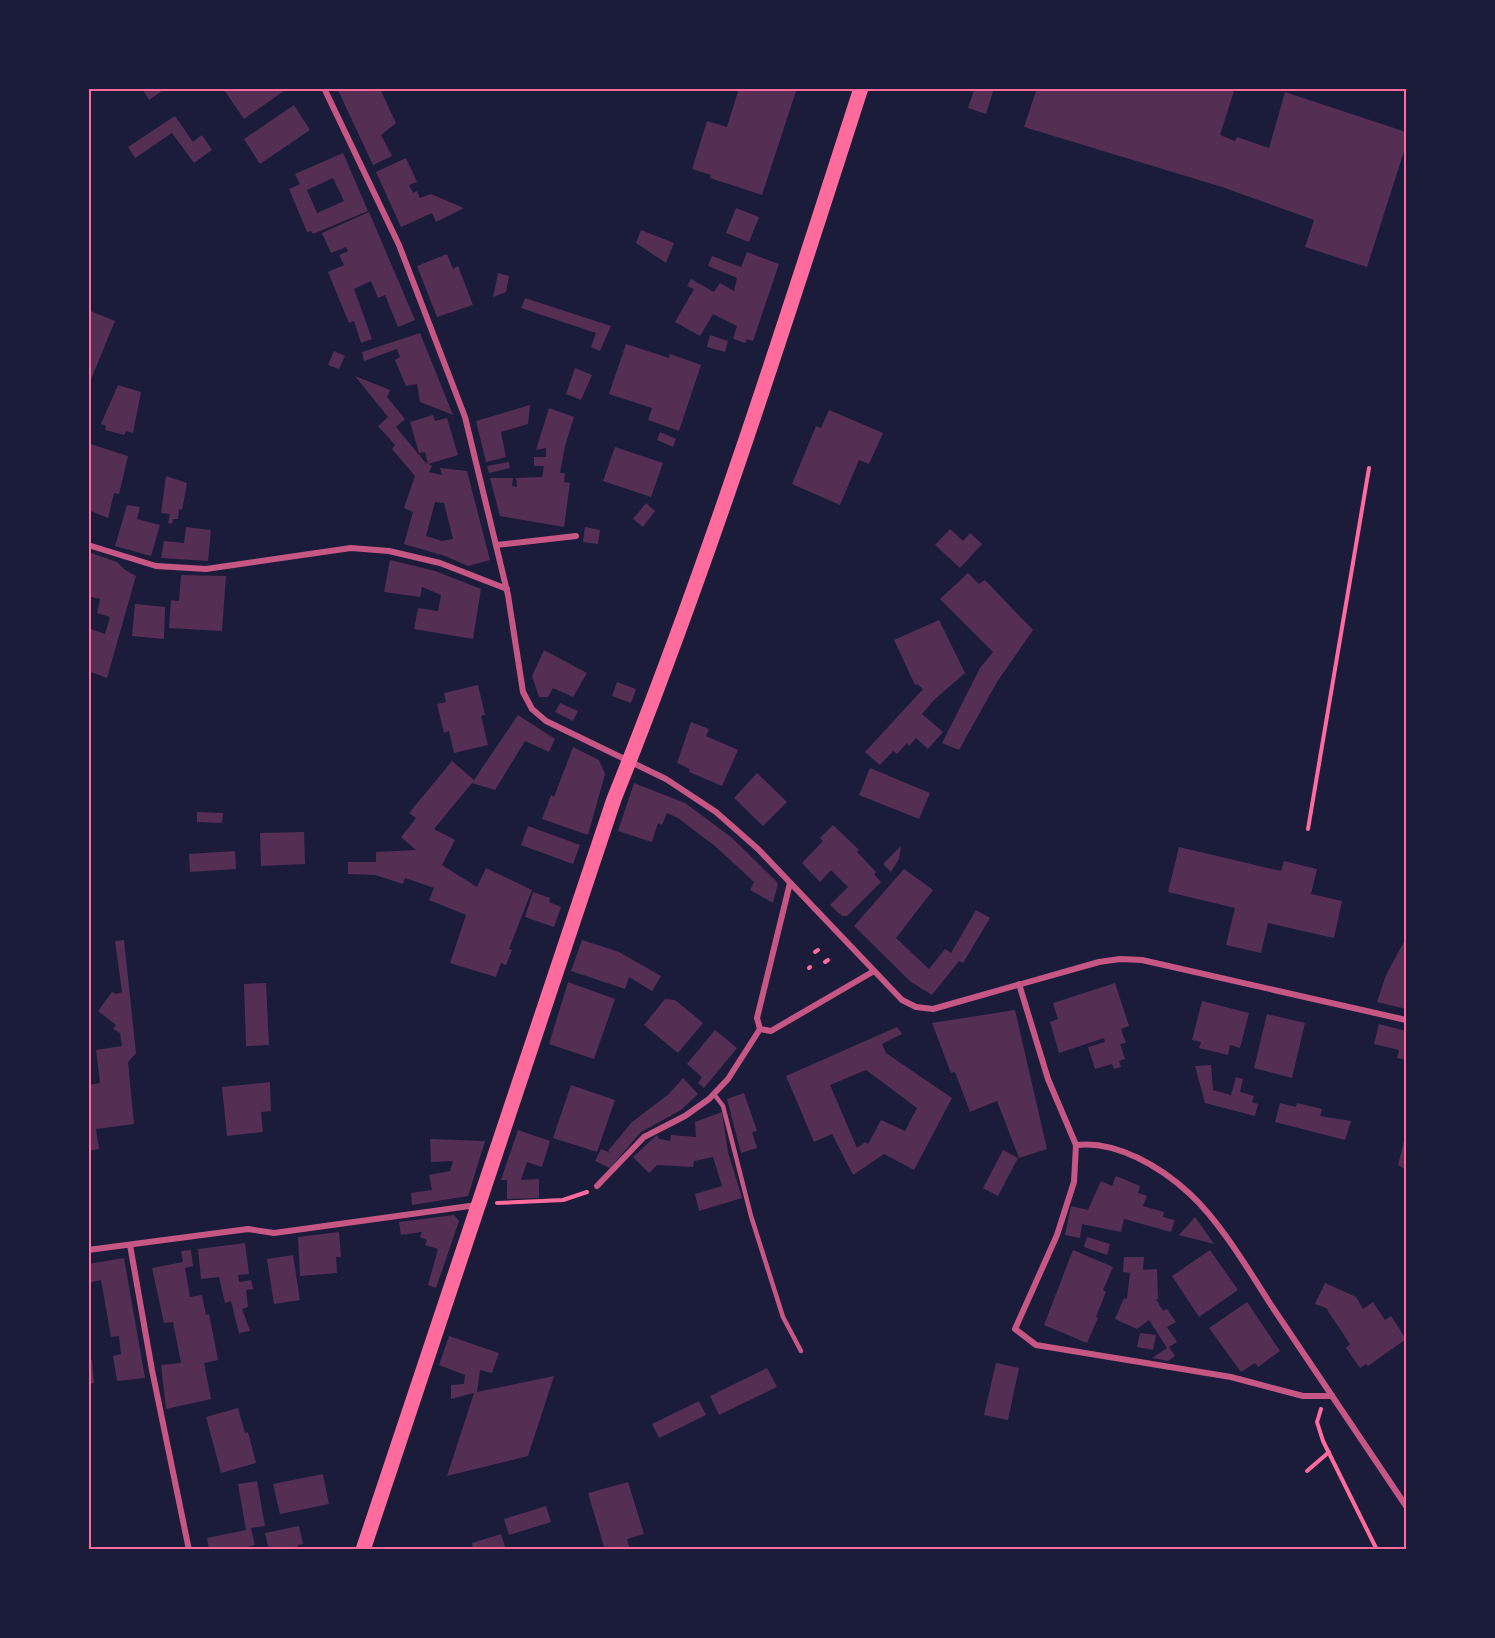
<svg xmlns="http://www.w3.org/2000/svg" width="1495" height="1638" viewBox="0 0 1495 1638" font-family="'Golos Text',sans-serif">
	<rect width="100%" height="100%" fill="#1b1b3a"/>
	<g fill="#542f53" fill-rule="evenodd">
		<polygon points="142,88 166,88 149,100"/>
		<polygon points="227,88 288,88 244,119 224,90"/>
		<polygon points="337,88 386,88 381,91 396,123 381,135 392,156 373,165"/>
		<polygon points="739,88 797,88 762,195 710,178 711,175 692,169 707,121 727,127"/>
		<polygon points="994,88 986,114 968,108 974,90 970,88"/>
		<polygon points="1037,88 1235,88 1220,135 1235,141 1237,137 1269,148 1285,92 1406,132 1406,145 1367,267 1305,247 1314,220 1222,187 1024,127"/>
		<polygon points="294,105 310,130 260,164 244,139"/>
		<polygon points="175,116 193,142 202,135 212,150 194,163 172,133 135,158 128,147"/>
		<path d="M343,153l25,58 -55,23 -2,-3 -4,1 -18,-43 11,-5 -5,-10zM333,178l11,23 -27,12 -10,-23z"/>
		<polygon points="406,158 417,182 409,185 413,193 417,191 420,198 431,194 464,208 436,222 432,213 401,227 376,172"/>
		<polygon points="736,208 759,217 749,242 726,233"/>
		<polygon points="369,212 415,320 398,327 385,295 378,298 371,281 354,289 372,339 361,343 354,321 349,323 328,272 344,265 339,255 348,251 346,247 331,253 322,233"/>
		<polygon points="641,230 674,243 666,263 636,243"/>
		<polygon points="747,252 779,264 753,341 747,339 745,343 733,339 737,326 713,314 700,336 675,322 694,289 687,286 691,279 714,292 720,283 734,291 737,278 708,266 712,256 741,267"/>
		<polygon points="447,254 453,269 458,266 473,305 437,317 417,266"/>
		<polygon points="498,273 509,276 506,292 493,297"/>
		<polygon points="525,298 611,326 600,351 591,347 596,333 521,308"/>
		<polygon points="88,310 115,321 89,384 88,384"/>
		<polygon points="420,333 453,415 420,402 417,384 406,386 395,360 400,357 397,349 364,361 362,352"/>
		<polygon points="710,335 728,341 725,352 707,347"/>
		<polygon points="626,344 669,358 670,354 701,365 679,431 648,420 652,408 609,394"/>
		<polygon points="334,351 345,356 339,369 328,365"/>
		<polygon points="575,368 592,375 581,400 566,394"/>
		<path d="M355,376l35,14 -3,7 18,22 -9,8 29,35 7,4 -3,6 13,3 -2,-7 27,3 23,89 -22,6 -23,-10 -41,-12 9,-32 -9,-4 11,-32 -23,-27 3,-4 -17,-19 10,-9zM435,502l9,1 9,36 -11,2 -16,-5z"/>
		<polygon points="118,385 141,392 133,433 126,431 124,435 105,430 106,426 101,424"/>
		<polygon points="530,405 528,424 501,432 506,457 486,462 476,421"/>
		<polygon points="549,408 574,417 565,446 560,473 565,473 564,482 570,483 564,527 500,516 490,478 513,478 512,486 517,487 516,478 542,477 544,466 534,466 534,457 546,457 546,448 536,450"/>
		<polygon points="829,410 883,433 869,464 859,460 840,505 792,484 816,426 821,428"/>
		<polygon points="433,415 435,421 447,418 458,455 428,464 425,452 419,453 410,422"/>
		<polygon points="660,432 676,439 673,447 657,440"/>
		<polygon points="90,444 128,456 119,494 114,493 108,518 88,510"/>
		<polygon points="615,447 663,463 651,497 603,481"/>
		<polygon points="509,462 510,468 489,473 487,466"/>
		<polygon points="166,476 187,483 182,510 179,509 178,519 173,519 172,524 168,523 170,514 161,513"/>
		<polygon points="646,503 655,511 643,527 633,519"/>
		<polygon points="127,505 140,507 137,519 160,525 151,556 115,546"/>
		<polygon points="186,527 211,530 208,561 161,558 164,541 184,543"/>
		<polygon points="585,527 600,530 598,544 583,542"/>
		<polygon points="950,529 963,541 970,533 982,544 960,568 935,545"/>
		<polygon points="88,552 117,562 125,570 136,576 107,678 88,671 88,628 105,634 110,617 97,613 100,599 88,596"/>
		<polygon points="390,560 435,571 481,589 473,639 414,629 418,608 438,611 441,595 422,587 420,597 384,592"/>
		<polygon points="968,573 979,584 985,580 1033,630 997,682 959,750 942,743 980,668 993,652 940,599"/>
		<polygon points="181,575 226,576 222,631 169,628 171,600 179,601"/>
		<polygon points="135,604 165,607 164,639 132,636"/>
		<polygon points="939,620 965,673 935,699 922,714 943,732 928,749 916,738 909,746 907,743 897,754 893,751 880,765 865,752 923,689 917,684 915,685 894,640"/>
		<polygon points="544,650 587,673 573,697 553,688 548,697 539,697 532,676"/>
		<polygon points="617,682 636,689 631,703 612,696"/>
		<polygon points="478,685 485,715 481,716 488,745 454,753 449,731 444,733 437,704 446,702 444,693"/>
		<polygon points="560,703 578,711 573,721 555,712"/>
		<polygon points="518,715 555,739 549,752 525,741 495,790 472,783 434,829 455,840 442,865 477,887 486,868 532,890 509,949 512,950 506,965 501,963 496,977 450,963 466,915 429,900 434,888 405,878 403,884 375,875 348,874 348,862 376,862 376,852 416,850 401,837 416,818 409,813 452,761 474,780"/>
		<polygon points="691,722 709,729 706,736 738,750 722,786 689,772 690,769 677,763"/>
		<polygon points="573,747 599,760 605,774 588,835 542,819 551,795 554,797"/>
		<polygon points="870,768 930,793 919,819 859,795"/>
		<polygon points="757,773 787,802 763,826 734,798"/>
		<polygon points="634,783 685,803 731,837 778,883 773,903 750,890 754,882 715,846 678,818 667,813 662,825 658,823 652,842 618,831"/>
		<polygon points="197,812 223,813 222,823 197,822"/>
		<polygon points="833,825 859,850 857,852 876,872 874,874 881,882 847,916 842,916 830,905 848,887 831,870 820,882 802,863 823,841 820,838"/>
		<polygon points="528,826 580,845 573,864 521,845"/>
		<polygon points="304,832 305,864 261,866 260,833"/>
		<polygon points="901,846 899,859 891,872 883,864"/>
		<polygon points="1179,847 1281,871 1284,861 1317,869 1311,894 1342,901 1334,938 1268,923 1261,953 1226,945 1235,908 1168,892"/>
		<polygon points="235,851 236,869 190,872 189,854"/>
		<polygon points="904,869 933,890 896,938 929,969 945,949 951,953 976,910 990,918 963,963 959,961 932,995 911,982 854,926"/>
		<polygon points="533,892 550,898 549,902 561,907 554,927 525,917"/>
		<polygon points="1406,938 1406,1009 1377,1002 1386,975"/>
		<polygon points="124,940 136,1053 128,1062 134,1124 96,1129 99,1149 88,1151 88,1085 100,1083 96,1050 122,1046 120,1033 113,1029 116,1025 98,1011 112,992 116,994 122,992 115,941"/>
		<polygon points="582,940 619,952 661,976 652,991 629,977 625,989 571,971"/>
		<polygon points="568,982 615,999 594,1059 549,1044"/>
		<polygon points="266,983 269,1045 246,1046 244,984"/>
		<polygon points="1115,983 1129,1026 1121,1029 1126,1043 1120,1044 1125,1059 1119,1061 1121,1067 1114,1069 1112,1064 1095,1069 1088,1047 1105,1042 1104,1038 1059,1053 1050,1022 1058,1019 1053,1003"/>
		<polygon points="665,999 675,1000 703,1023 678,1053 644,1025"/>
		<polygon points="1202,1001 1249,1013 1240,1048 1230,1045 1228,1055 1199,1048 1201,1042 1192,1040"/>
		<polygon points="1015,1010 1047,1149 1019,1158 997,1101 970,1112 955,1072 951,1073 932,1023"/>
		<polygon points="1267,1014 1305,1023 1292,1078 1254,1068"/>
		<polygon points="1379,1024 1406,1031 1406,1060 1397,1058 1399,1050 1374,1044"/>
		<path d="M897,1027l5,7 -20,10 4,9 66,45 -38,72 -30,-16 -31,21 -21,-41 -18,8 -28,-66zM866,1070l51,38 -12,23 -24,-11 -13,24 -3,-2 -8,6 -27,-63z"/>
		<polygon points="715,1030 737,1048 704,1088 698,1083 702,1077 687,1064"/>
		<polygon points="1211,1065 1213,1090 1231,1095 1236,1077 1243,1079 1240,1092 1254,1096 1252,1102 1258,1104 1255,1116 1205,1103 1195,1066"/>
		<polygon points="683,1078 698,1094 681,1110 641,1132 610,1168 595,1161 601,1149 611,1153 608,1151 632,1122 669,1094"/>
		<polygon points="270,1082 271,1111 261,1112 263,1132 227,1136 222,1087"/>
		<polygon points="571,1085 615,1100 597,1152 553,1138"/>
		<polygon points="744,1093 757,1131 752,1132 757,1148 741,1153 727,1099"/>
		<polygon points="1280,1103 1296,1107 1297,1103 1322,1109 1320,1116 1351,1121 1345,1140 1275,1122"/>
		<polygon points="722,1112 728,1152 742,1198 699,1211 695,1194 722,1186 713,1157 694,1161 693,1167 657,1165 649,1173 633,1157 657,1135 659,1139 670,1141 671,1135 696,1137 695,1122"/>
		<polygon points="518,1130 550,1141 542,1167 527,1162 521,1180 539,1179 539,1198 507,1199 507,1180 501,1180"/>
		<polygon points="1406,1133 1406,1170 1398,1165"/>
		<polygon points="430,1139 485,1141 468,1196 412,1205 411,1193 432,1190 429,1175 450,1171 453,1161 431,1162"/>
		<polygon points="1003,1150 1018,1158 998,1196 983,1188"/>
		<polygon points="1116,1176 1140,1186 1138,1193 1147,1196 1143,1206 1164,1212 1163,1217 1175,1220 1171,1232 1124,1219 1121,1232 1082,1224 1080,1238 1065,1235 1071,1206 1088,1210 1101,1181 1112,1186"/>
		<polygon points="454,1215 459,1221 436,1288 428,1285 438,1249 425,1245 427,1240 420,1237 422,1232 401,1235 399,1222"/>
		<polygon points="1195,1217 1214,1244 1179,1235"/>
		<polygon points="339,1232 341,1257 336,1257 337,1273 300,1276 298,1237"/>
		<polygon points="1087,1237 1110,1244 1107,1255 1084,1247"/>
		<polygon points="245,1243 249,1274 238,1275 239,1282 251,1280 253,1289 246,1290 248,1307 242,1309 250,1331 239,1333 231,1301 225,1303 219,1277 201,1279 198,1249"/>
		<polygon points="191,1250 193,1266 185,1268 190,1297 202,1295 206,1315 209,1314 218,1360 204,1363 211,1399 166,1409 161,1365 181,1363 173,1322 164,1323 152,1268 183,1262 181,1251"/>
		<polygon points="1073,1250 1113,1267 1103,1290 1106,1292 1096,1317 1098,1318 1087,1343 1044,1325"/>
		<polygon points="1210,1250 1238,1290 1199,1317 1172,1276"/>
		<polygon points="293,1255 300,1300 274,1304 267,1259"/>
		<polygon points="1124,1257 1144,1257 1143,1270 1157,1269 1158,1299 1156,1299 1163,1311 1167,1309 1176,1322 1167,1327 1177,1342 1169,1347 1175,1356 1168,1361 1152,1358 1167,1348 1149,1320 1137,1329 1115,1319 1124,1298 1127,1299 1130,1273 1123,1272"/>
		<polygon points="124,1258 145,1378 117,1381 113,1356 121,1354 119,1336 111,1337 101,1280 88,1283 88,1264"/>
		<polygon points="1325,1283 1356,1297 1363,1309 1373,1302 1385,1320 1391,1316 1406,1339 1368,1366 1366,1364 1360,1368 1346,1348 1350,1344 1326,1308 1315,1304"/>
		<polygon points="1247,1302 1280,1351 1258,1367 1255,1363 1241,1372 1209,1328"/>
		<polygon points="1140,1333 1156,1335 1153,1350 1137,1347"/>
		<polygon points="449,1336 499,1353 492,1373 480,1370 477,1392 554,1376 528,1456 447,1476 474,1393 451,1399 451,1385 464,1384 465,1375 439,1365"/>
		<polygon points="88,1360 92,1360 94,1383 88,1384"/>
		<polygon points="996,1363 1019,1368 1008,1420 984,1415"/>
		<polygon points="767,1368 777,1387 719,1415 710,1396"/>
		<polygon points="699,1401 706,1415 659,1438 652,1424"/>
		<polygon points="238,1408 245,1433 248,1432 256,1463 221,1473 206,1417"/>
		<polygon points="323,1474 329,1504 280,1514 273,1484"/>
		<polygon points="257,1481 265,1526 251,1528 255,1545 237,1550 209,1550 207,1538 246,1530 238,1484"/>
		<polygon points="628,1482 644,1534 627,1539 630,1550 605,1550 588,1493"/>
		<polygon points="546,1506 551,1522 509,1535 504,1519"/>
		<polygon points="299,1526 303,1544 298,1545 298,1550 269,1550 265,1533"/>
		<polygon points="501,1534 506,1550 473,1550 472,1543"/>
	</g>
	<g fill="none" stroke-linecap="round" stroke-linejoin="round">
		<g stroke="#ff6b9d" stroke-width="4">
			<polyline points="1308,829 1369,468"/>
			<polyline points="815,952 818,950"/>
			<polyline points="825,962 828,960"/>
			<polyline points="809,968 810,967"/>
			<polyline points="497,1203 563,1200 587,1192"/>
			<polyline points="1321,1409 1317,1422 1323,1441 1377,1550"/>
			<polyline points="1307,1471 1329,1452"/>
		</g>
		<polyline stroke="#c65784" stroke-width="4.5" points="714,1094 723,1106 751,1216 783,1317 801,1351"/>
		<g stroke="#c65784" stroke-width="6">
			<polyline points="324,88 399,245 465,417 508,595 523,692 532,709 546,721 666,779 716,812 758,849 902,1000 916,1007 933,1009 1099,962 1120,959 1142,960 1406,1020"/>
			<polyline points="88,545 156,566 206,569 351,548 389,551 440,563 507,589"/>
			<polyline points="496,545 576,536"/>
			<polyline points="1019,984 1048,1079 1076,1145 1074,1182 1057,1235 1015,1329 1036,1345 1231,1377 1303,1396 1332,1396"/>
			<polyline points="760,1029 757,1018 790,883"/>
			<polyline points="760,1029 771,1031 874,971"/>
			<path d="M1076,1145c40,-5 85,22 114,49 31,29 58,75 81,111 45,67 90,134 135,201"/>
			<polyline points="597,1186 644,1137 685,1116 709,1099 728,1079 760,1029"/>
			<polyline points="130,1245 152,1370 189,1550"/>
			<polyline points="88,1250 248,1229 274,1233 477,1205"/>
		</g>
		<path stroke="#ff6b9d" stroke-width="15" d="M363,1550l251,-751c94,-233 170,-472 247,-711"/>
	</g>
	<rect width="1495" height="1638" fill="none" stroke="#1b1b3a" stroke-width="180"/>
	<rect x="90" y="90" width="1315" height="1458" fill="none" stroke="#ff6b9d" stroke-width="2"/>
</svg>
